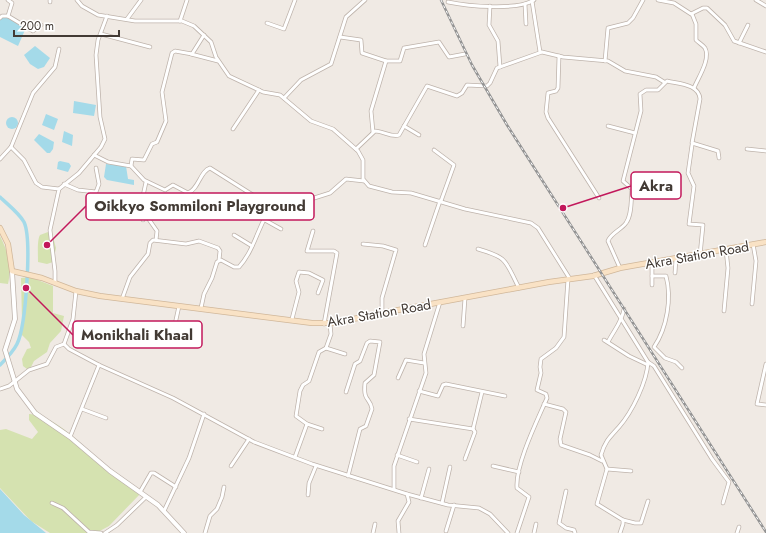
<svg xmlns="http://www.w3.org/2000/svg" width="766" height="533" viewBox="0 0 766 533" font-family="Jost,sans-serif">
	<rect width="100%" height="100%" fill="#f0eae4"/>
	<g fill="#d5e2b0">
		<path d="M48,232l4,1 4,15 -3,14 -6,2 -9,-2c0,-8 -1,-22 2,-27z"/>
		<path d="M0,236c8,16 12,30 8,48l-8,-1z"/>
		<polygon points="30,277 53,286 53,313 64,316 61,331 50,343 47,352 34,361 31,367 27,369 23,366 22,359 27,349 31,348 29,342 20,333 22,321 21,278"/>
		<path d="M29,414c27,1 55,34 75,50 12,10 25,19 37,29l-32,33 -13,7h-46l-19,-12 -31,-33v-58l6,-1 26,10 6,-7 -9,-12z"/>
	</g>
	<g fill="#a4dae9">
		<path d="M3,17c8,1 18,6 22,13l-7,16 -18,-9v-17z"/>
		<polygon points="35,46 50,58 44,67 38,69 30,64 24,55"/>
		<polygon points="74,101 96,105 94,116 73,113"/>
		<polygon points="46,114 58,119 54,130 42,125"/>
		<circle cx="12" cy="123" r="6"/>
		<polygon points="64,131 73,135 72,146 62,142"/>
		<polygon points="39,134 54,142 53,149 50,153 47,153 34,140"/>
		<polygon points="60,161 69,163 71,166 68,172 57,169 58,162"/>
		<polygon points="106,164 126,166 128,179 134,180 134,185 107,180 104,177"/>
		<polygon points="0,489 24,515 46,533 0,533"/>
	</g>
	<g fill="none" stroke-linecap="round" stroke-linejoin="round">
		<path stroke="#a4dae9" stroke-width="3.5" d="M0,197c7,7 19,16 24,25 8,17 2,104 -7,122 -4,8 -11,15 -17,21"/>
		<defs>
			<g id="minor">
				<polyline points="77,0 82,6 98,15 135,21 182,21 194,26 211,42 216,57 229,76 263,92 280,95 311,121 333,129 358,151 363,160 363,179 369,186 392,192 411,193 465,209 531,223 538,228 570,279"/>
				<polyline points="658,0 674,3 691,14 703,8 707,8 725,25 734,41 766,52"/>
				<polyline points="756,0 766,6"/>
				<polyline points="532,1 540,52"/>
				<polyline points="50,2 50,0"/>
				<path d="M448,2c19,4 69,9 86,-2"/>
				<polyline points="525,4 526,24"/>
				<polyline points="490,6 489,25 498,41 500,67"/>
				<path d="M692,14l4,10v16c3,3 7,5 9,8 6,11 -7,30 -11,40"/>
				<polyline points="8,16 12,3 8,0"/>
				<polyline points="0,18 2,16 8,16 33,31 41,25"/>
				<polyline points="127,19 141,0"/>
				<polyline points="180,21 187,0"/>
				<polyline points="267,23 284,29 295,0"/>
				<polyline points="101,34 150,47"/>
				<path d="M204,35l-12,19 -17,-3 -3,2 -10,39 4,29 -9,21 -5,2 -8,16 -12,-1 -1,7 13,14 21,10 8,-5 15,8c11,-4 12,-22 22,-25l46,29 11,15"/>
				<polyline points="340,37 361,40 362,53 386,61 400,61 404,48 439,42 449,57 465,54"/>
				<polyline points="739,43 748,25"/>
				<polyline points="191,54 218,61"/>
				<polyline points="559,56 558,88 556,91 548,93 546,112 548,118 599,198"/>
				<polyline points="605,61 608,28 628,23 633,18 643,0"/>
				<polyline points="284,98 301,80 331,64 346,17 365,0"/>
				<polyline points="404,126 419,135"/>
				<polyline points="608,126 635,133"/>
				<polyline points="233,129 259,90"/>
				<polyline points="373,132 371,111 386,61"/>
				<polyline points="692,145 688,173 694,186 689,224 703,225 700,255"/>
				<polyline points="11,147 24,160 36,183 42,187 59,189 50,230 55,271 55,283"/>
				<path d="M356,149l19,-18c8,0 17,7 24,4l28,-49 30,10 5,-3 5,-8 20,1 3,-3 7,-15 45,-16 21,5 45,4 17,10 31,6 8,5"/>
				<polyline points="747,149 766,151"/>
				<polyline points="434,150 454,165 441,201"/>
				<polyline points="94,155 108,162 131,166"/>
				<polyline points="0,159 11,147 33,93 55,67 59,49"/>
				<polyline points="64,184 78,190 96,192 99,184 96,168"/>
				<polyline points="59,189 79,173 101,147 105,139 100,117 96,55 98,40 107,16"/>
				<polyline points="143,211 157,231 156,240"/>
				<polyline points="143,211 158,214"/>
				<polyline points="263,219 281,229"/>
				<polyline points="143,220 143,196 146,182"/>
				<polyline points="313,231 307,251 334,251 337,253 324,324"/>
				<polyline points="234,235 252,246"/>
				<polyline points="363,244 383,246 396,250 382,298 382,313"/>
				<polyline points="425,245 440,201"/>
				<path d="M478,249c31,9 27,12 41,39"/>
				<path d="M620,268l-12,-27c3,-8 13,-11 18,-18 6,-8 5,-23 6,-34l-9,-8 18,-70 -1,-17 6,-4h12l9,-9c12,3 32,3 33,18l-8,44 26,8 1,7"/>
				<polyline points="675,273 676,259"/>
				<path d="M594,275l54,87c-1,20 -16,50 -29,65 -9,10 -14,14 -18,28l6,14 -10,35 26,16v4l-3,9"/>
				<path d="M652,276h14c6,22 1,52 -12,71l11,11 11,4 6,6"/>
				<polyline points="652,285 652,263"/>
				<polyline points="76,291 73,319 64,344 69,349 99,365 173,398 254,442 312,464 407,494 448,505 479,508 490,514 508,533"/>
				<polyline points="122,299 130,277 148,254 150,243 153,240 186,244 199,241 218,248 220,251 219,260"/>
				<polyline points="752,304 756,261 753,244"/>
				<polyline points="179,306 174,329 184,337"/>
				<path d="M201,308l3,-14 8,-16 5,-16 4,-2 13,7h5c17,-19 19,-44 36,-66l12,1 10,-5 14,2 19,-6 16,-14 18,2"/>
				<polyline points="724,311 728,268 726,250"/>
				<polyline points="292,319 299,292 296,281 299,272 309,273 323,280 318,293"/>
				<polyline points="463,326 465,298"/>
				<polyline points="604,340 629,356 648,365"/>
				<path d="M608,342c6,-12 14,-20 16,-33"/>
				<polyline points="326,348 345,354"/>
				<polyline points="648,362 654,366 712,459 729,482 723,503"/>
				<polyline points="766,364 757,404 766,405"/>
				<polyline points="398,378 406,360 424,363"/>
				<polyline points="0,389 9,386 29,370 47,364 56,347 64,344"/>
				<polyline points="419,391 438,396 443,385 446,384 505,396"/>
				<path d="M346,392l9,-28 5,-3 7,-18 3,-2 10,1 -6,33 -9,8c-2,19 5,14 7,26l-6,17 -6,3 -12,47"/>
				<polyline points="544,404 563,409 566,412 560,439 561,445 590,455 602,461"/>
				<polyline points="82,409 106,418"/>
				<polyline points="409,419 473,429 475,432 465,459"/>
				<polyline points="322,429 307,424 296,416 300,391 303,385 309,381 319,352 326,348 331,334 330,324"/>
				<polyline points="473,429 482,392"/>
				<polyline points="70,437 99,365"/>
				<polyline points="397,455 417,462"/>
				<polyline points="295,457 307,424"/>
				<polyline points="231,466 249,439"/>
				<polyline points="493,466 519,472"/>
				<polyline points="607,469 631,471"/>
				<polyline points="394,489 394,466 426,373 424,354 440,302"/>
				<polyline points="566,491 559,523 566,528 574,530 575,533"/>
				<polyline points="140,492 151,473 154,473 176,487"/>
				<polyline points="308,495 309,483 316,466"/>
				<polyline points="421,498 429,469"/>
				<polyline points="52,503 63,508 89,532 101,533"/>
				<polyline points="442,503 450,467"/>
				<polyline points="164,511 189,458 204,414"/>
				<polyline points="623,520 635,523 641,523 648,501"/>
				<polyline points="446,531 454,505"/>
				<polyline points="105,533 117,525 146,497"/>
				<polyline points="205,533 210,516 217,509 222,497 224,487"/>
				<polyline points="373,533 375,524"/>
				<polyline points="399,533 398,521 409,502 407,494"/>
				<path d="M517,533l12,-36 -12,-9c-2,-23 21,-69 30,-90l-1,-4 -9,-4 4,-17 -1,-6 1,-8 15,-11 8,-11 4,-58"/>
				<polyline points="534,533 536,524"/>
				<polyline points="737,533 739,527"/>
			</g>
			<polyline id="tertiary" points="12,271 15,319 5,350 17,389 35,413 70,437 110,471 158,505 184,533"/>
			<polyline id="secondary" points="0,228 8,244 12,271 42,278 76,291 100,296 312,323 334,323 382,313 549,282 593,276 620,268 766,242"/>
		</defs>
		<use href="#minor" stroke="#beb3ab" stroke-width="4.5"/>
		<use href="#tertiary" stroke="#beb3ab" stroke-width="5.5"/>
		<use href="#secondary" stroke="#d0b79a" stroke-width="6"/>
		<use href="#minor" stroke="#fff" stroke-width="3"/>
		<use href="#tertiary" stroke="#fff" stroke-width="4"/>
		<use href="#secondary" stroke="#f9e2c5" stroke-width="4.5"/>
		<defs>
			<polyline id="rail" points="441,0 472,65 507,125 766,532"/>
		</defs>
		<use href="#rail" stroke="#939393" stroke-width="2.5"/>
		<use href="#rail" stroke="#fff" stroke-width="1" stroke-dasharray="3" stroke-linecap="butt"/>
	</g>
	<g text-anchor="middle" dominant-baseline="central" stroke-width="3" stroke-linejoin="round" paint-order="stroke">
		<g font-size="14" fill="#423a34" stroke="#fff">
			<text transform="translate(697 255) rotate(-10)">Akra Station Road</text>
			<text transform="translate(379 313) rotate(-10)">Akra Station Road</text>
		</g>
	</g>
	<path fill="none" stroke="#c2185b" stroke-width="1.5" d="M563 208L631 186M47 245L86 206M26 288L73 335"/>
	<g fill="#c2185b" stroke="#fff" stroke-width="1.5">
		<circle cx="563" cy="208" r="4"/>
		<circle cx="47" cy="245" r="4"/>
		<circle cx="26" cy="288" r="4"/>
	</g>
	<g fill="#fff" stroke="#c2185b" stroke-width="1.5">
		<rect x="631" y="172" width="50" height="27" rx="4"/>
		<rect x="86" y="193" width="228" height="27" rx="4"/>
		<rect x="73" y="321" width="129" height="27" rx="4"/>
	</g>
	<g font-size="15" text-anchor="middle" font-weight="bold" fill="#423a34">
		<text x="656" y="191">Akra</text>
		<text x="200" y="211">Oikkyo Sommiloni Playground</text>
		<text x="137" y="340">Monikhali Khaal</text>
	</g>
	<path d="M14 30v6h105v-6" fill="none" stroke="#423a34" stroke-width="2"/>
	<text x="20" y="30" font-size="12" fill="#423a34" stroke="#ffffff" stroke-width="3" paint-order="stroke">200 m</text>
</svg>
